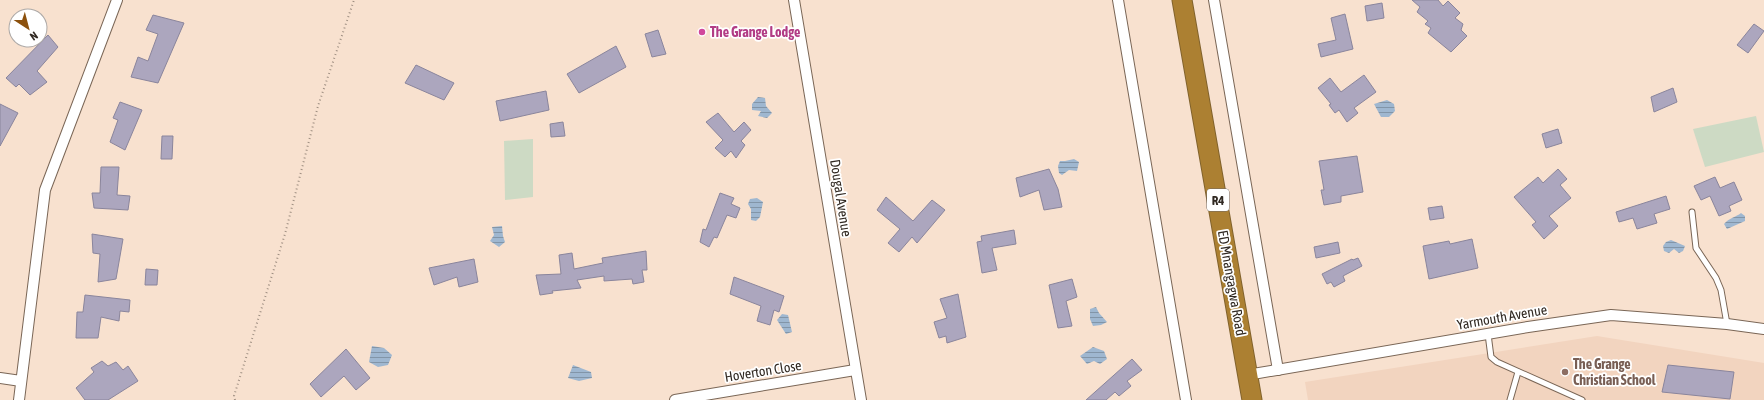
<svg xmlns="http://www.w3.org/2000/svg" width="1764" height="400" viewBox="0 0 1764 400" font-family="'Asap Condensed',sans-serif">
	<defs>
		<pattern id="water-rules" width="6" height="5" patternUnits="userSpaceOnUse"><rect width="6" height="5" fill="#9fb7d0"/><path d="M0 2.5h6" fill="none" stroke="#8295a8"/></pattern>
	</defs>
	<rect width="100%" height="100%" fill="#f8e1cf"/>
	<polygon fill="#f2d4bf" points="1597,336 1764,363 1764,400 1308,400 1305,382"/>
	<g fill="#cddac4">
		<polygon points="1756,116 1764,152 1705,167 1693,129"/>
		<polygon points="533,139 533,197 505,200 504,141"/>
	</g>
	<g fill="url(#water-rules)">
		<polygon points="758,97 765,98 766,106 772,113 767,118 758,116 761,111 752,110 752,104"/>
		<polygon points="1387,100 1394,104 1395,111 1389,117 1381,117 1374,104"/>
		<polygon points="1074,159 1079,162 1077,171 1069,170 1062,175 1059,173 1058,166 1060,161 1065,161"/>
		<polygon points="757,198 763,202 760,217 756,221 751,220 751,209 748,204 750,199"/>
		<path d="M1741,213l4,3v5l-18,8 -3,-5c5,-6 12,-7 17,-11z"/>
		<polygon points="502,226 503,236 505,242 499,247 490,241 494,235 492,227"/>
		<polygon points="1671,240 1685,246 1683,251 1679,253 1674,249 1669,253 1664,251 1663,246 1666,242"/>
		<polygon points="1096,307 1099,313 1107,322 1101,325 1093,326 1090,319 1090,309"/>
		<polygon points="782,314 788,315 792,332 786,334 777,320"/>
		<polygon points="372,346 384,348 392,355 388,365 378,367 369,362"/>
		<polygon points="1093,347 1104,351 1107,359 1100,364 1094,361 1087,364 1080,356"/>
		<polygon points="573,365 591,372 592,378 579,381 568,378"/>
	</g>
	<g fill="#aca6be" stroke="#8a859c">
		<polygon points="1412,0 1438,0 1443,6 1448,1 1460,13 1455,18 1463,24 1461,30 1467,36 1451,52 1428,33 1431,28 1425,24 1428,21 1417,12 1420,7"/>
		<polygon points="1382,3 1384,18 1367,21 1365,6"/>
		<polygon points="1345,14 1353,49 1321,57 1318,44 1336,40 1331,18"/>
		<polygon points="153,15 184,23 158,83 131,77 138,57 148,61 158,34 146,30"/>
		<polygon points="1754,24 1764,31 1748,53 1737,45"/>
		<polygon points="658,30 666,54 652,57 645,34"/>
		<polygon points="48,35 58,47 37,71 47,82 30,95 19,84 16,87 6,78"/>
		<polygon points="616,46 626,67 579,93 567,74"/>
		<polygon points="416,65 454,83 444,100 405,83"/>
		<polygon points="1364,75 1376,92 1354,108 1358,113 1347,122 1339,110 1335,113 1329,105 1331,104 1318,88 1330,78 1341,92"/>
		<polygon points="1673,88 1677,102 1654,112 1651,97"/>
		<polygon points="546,91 549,110 500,121 496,101"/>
		<polygon points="120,102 142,110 125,150 110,142 118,120 113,118"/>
		<polygon points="0,104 18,113 0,146"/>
		<polygon points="718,113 734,132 744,122 751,130 741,141 745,145 736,158 731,151 725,157 715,148 723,140 706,122"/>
		<polygon points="563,122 565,136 551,137 550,124"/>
		<polygon points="1558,129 1562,143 1546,148 1542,134"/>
		<polygon points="162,136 173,136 172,159 161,159"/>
		<polygon points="1357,156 1363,192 1341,196 1341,202 1324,205 1321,190 1324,190 1319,161"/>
		<polygon points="101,167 119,167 117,195 130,196 128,210 94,208 92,193 100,193"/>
		<polygon points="1049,169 1058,189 1062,207 1044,210 1039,190 1020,197 1016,178"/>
		<polygon points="1558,169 1567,179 1560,185 1571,198 1549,216 1558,226 1544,239 1532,225 1536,222 1514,197 1538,177 1543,183"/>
		<polygon points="1715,177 1720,188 1734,182 1742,200 1729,206 1731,211 1719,216 1710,196 1701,200 1694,186"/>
		<polygon points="720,193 734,198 731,204 740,208 736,218 727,215 717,238 714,237 709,247 700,242 703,229 706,230"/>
		<polygon points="1666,196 1670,209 1654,214 1657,223 1637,229 1633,218 1619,222 1616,212"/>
		<polygon points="886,197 913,221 932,200 945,210 917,243 912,237 899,252 888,243 900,229 877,210"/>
		<polygon points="1442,206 1444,218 1430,220 1428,208"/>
		<polygon points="1014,230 1016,244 992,248 997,270 982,273 977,242 982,241 981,236"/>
		<polygon points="92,234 123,239 116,279 98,282 100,254 93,253"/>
		<polygon points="1472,239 1478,268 1429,279 1423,246 1449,241 1450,244"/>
		<polygon points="1338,242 1340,253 1316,258 1314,247"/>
		<polygon points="646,251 647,270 642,270 644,282 633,284 632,279 604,281 604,276 577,280 581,288 552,291 553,293 540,295 536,275 561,274 559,255 572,253 574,269 603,263 602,258"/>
		<polygon points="1358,258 1362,266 1343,276 1345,281 1334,287 1331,282 1327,284 1322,274 1352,259 1353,260"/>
		<polygon points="474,259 478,282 459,287 457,277 434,285 429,268"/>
		<polygon points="146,269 158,270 157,285 145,285"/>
		<polygon points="734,277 784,296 779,312 774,310 770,325 757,321 761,306 730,294"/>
		<polygon points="1072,279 1077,297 1066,301 1072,326 1058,328 1049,285"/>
		<polygon points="958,294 966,337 947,343 946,336 939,338 934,322 947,318 940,299"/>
		<polygon points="85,295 130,300 129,312 120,311 119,321 101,317 98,338 76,338 77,312 83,312"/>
		<polygon points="346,349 370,378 356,390 344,376 321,397 310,384"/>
		<polygon points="1132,359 1142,370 1127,381 1131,386 1119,396 1115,392 1106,400 1086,400"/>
		<polygon points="102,361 108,366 116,362 123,370 128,366 138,381 108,400 85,400 76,388 94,372 91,368"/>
		<polygon points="1668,365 1734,372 1730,399 1662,392"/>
	</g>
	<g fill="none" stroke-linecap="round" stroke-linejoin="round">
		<defs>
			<g id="lane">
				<polyline points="1692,212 1696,248 1716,278 1721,290 1727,324"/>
				<polyline points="1488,334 1491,357 1497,362 1582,400"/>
				<polyline points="1510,400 1518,372"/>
			</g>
			<g id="street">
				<polyline points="794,0 861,400"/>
				<polyline points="1118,0 1186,400"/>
				<polyline points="1214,0 1278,370"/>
				<polyline points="1247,375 1528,327 1611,315 1727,324 1764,329"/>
				<polyline points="0,378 21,381"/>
				<polyline points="19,400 45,190 117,0"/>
				<polyline points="675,400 855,370"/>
			</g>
			<polyline id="highway" points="1182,0 1252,400"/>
		</defs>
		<use href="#lane" stroke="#7a6656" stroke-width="7"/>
		<use href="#street" stroke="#7a6656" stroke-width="12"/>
		<use href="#highway" stroke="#81622c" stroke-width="21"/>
		<polyline stroke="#a09083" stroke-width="2" stroke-dasharray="1 3" stroke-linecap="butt" points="235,400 234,396 285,234 318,106 354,0"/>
		<use href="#lane" stroke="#fff" stroke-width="5"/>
		<use href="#street" stroke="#fff" stroke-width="10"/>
		<use href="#highway" stroke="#ac8032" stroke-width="19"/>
	</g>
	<circle fill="#d1479c" stroke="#fff" stroke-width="1.5" cx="702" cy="32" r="4"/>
	<circle fill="#8d6e63" stroke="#fff" stroke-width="1.5" cx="1565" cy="372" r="4"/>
	<g text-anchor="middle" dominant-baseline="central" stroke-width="3.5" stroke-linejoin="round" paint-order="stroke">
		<rect fill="#fff" stroke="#6f6964" stroke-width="1" x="1207" y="189" width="22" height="22" rx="3"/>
		<g font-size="13" font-weight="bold" fill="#312922">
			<text x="1218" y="200">R4</text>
		</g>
		<g font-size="14" font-weight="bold" fill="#b23c85" stroke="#fff" text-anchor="start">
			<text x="710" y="32">The Grange Lodge</text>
		</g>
		<g font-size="14" fill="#312922" stroke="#fff">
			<text transform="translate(841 198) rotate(81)">Dougal Avenue</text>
			<text transform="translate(1232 283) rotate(80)">ED Mnangagwa Road</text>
			<text transform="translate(1502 317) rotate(-10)">Yarmouth Avenue</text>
			<text transform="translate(763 371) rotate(-9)">Hoverton Close</text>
		</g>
		<g font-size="14" font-weight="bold" fill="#785e54" stroke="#fff" text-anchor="start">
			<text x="1573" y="364">The Grange<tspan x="1573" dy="16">Christian School</tspan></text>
		</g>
	</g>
	<g transform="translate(28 28) rotate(144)"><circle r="19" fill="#ffffff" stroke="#ada9a7"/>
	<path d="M0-3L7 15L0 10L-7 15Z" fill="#8c510d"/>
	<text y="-6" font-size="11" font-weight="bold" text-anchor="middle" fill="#312922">N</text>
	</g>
</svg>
